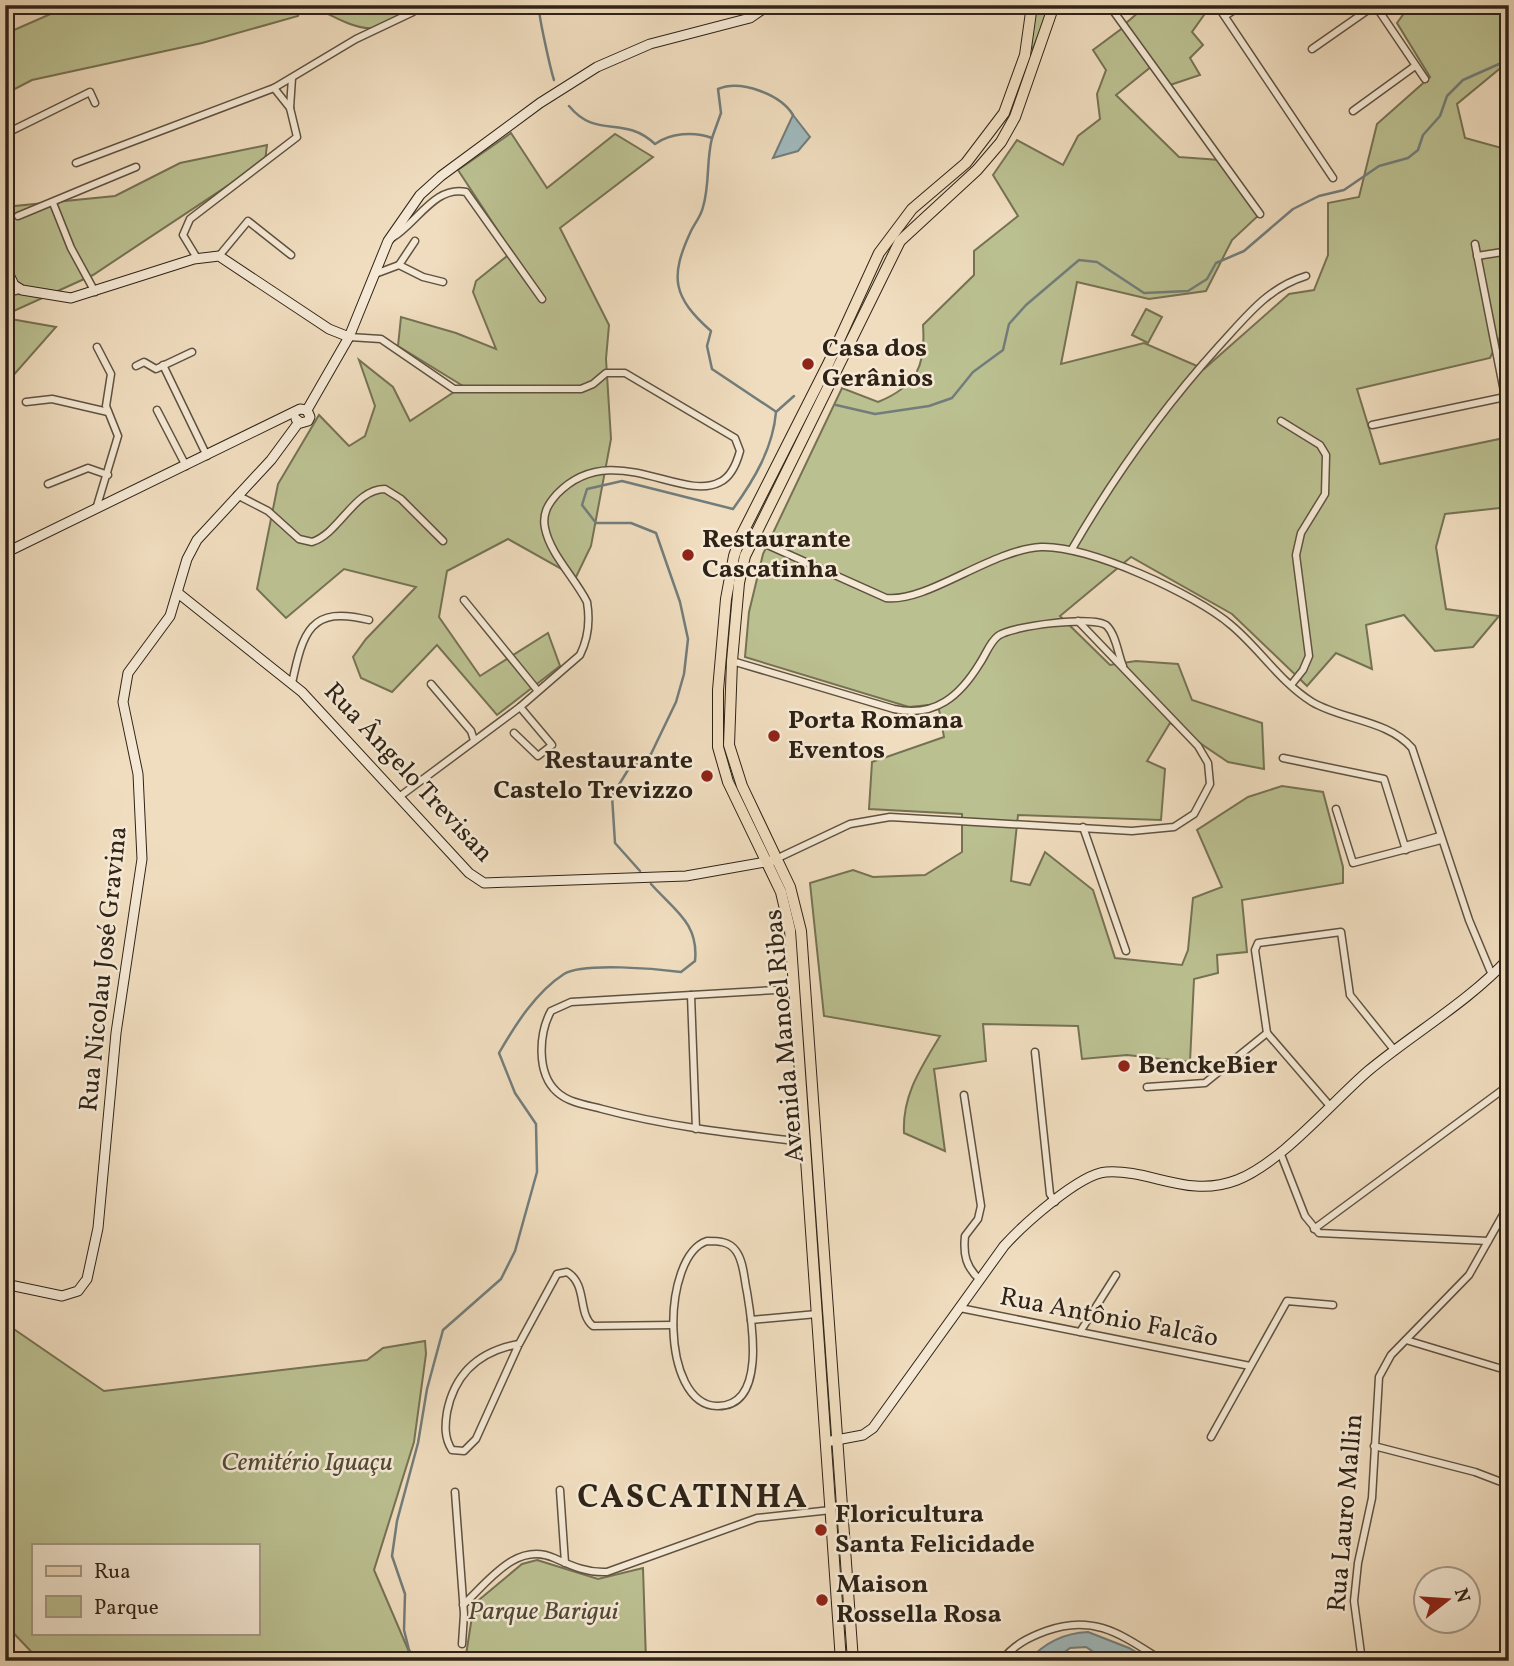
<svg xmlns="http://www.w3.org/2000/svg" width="1514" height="1666" viewBox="0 0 1514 1666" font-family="Vollkorn,serif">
	<rect width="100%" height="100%" fill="#f0ddbf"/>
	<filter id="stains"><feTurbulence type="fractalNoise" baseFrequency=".00286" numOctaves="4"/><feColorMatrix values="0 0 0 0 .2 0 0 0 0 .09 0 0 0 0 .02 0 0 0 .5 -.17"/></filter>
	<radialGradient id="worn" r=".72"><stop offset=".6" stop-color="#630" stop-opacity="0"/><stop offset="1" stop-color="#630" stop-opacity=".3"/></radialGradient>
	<g fill="#bbc091" stroke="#757254" stroke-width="2" fill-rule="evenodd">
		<polygon points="144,5 302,5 298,16 202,43 32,80 5,94 5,34 55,12 145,12"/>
		<path d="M310,5h109c-45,38 -62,23 -109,0z"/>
		<polygon points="1035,5 1051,5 1033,49 1031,46"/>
		<polygon points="1147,5 1211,5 1192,32 1203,45 1190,58 1200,75 1170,85 1125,24"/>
		<path d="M1410,5h99v56l-52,43 8,34 44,12v168l-19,40 -133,31 23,75 124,-26 5,26v43l-64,7 -9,33 10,62 53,7 -26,31 -38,4 -31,-36 -38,10 6,44 -36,-16 -29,33 -75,-72 -101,-57 -71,59 50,49 26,-4 42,3 14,36 70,23 2,46 -36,-7 -58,-39 -23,38 18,8 -4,51 -143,-5 -7,66 19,4 15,-33 48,38 22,68 67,7 6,-15 5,-52 29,-11 -25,-57 51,-33 34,-11 41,6 20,75v16l-101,17 5,52 -30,3 1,18 -24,6 -4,83 -63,-7 -45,4 -4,-33 -95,-2 3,37 -52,8 11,82 -41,-18c-2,-38 17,-65 36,-97l-116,-20 -14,-133 43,-13 20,7 52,-2 37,-23v-38l-93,-5 3,-47 72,-25 -6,-33 -29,3 -164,-50 4,-45 14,-58 79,-166 36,14c39,-16 48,-36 45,-77l51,-50v-24l44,-35 -25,-41 24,-35 46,25 15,-29 22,-17 -3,-25 9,-24 -13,-20 31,-23 28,39 -36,29 63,62 41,3 40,54 -28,26 -26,51 -57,8 -72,-17 -16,82 83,-21 60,26 85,-75 25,-4 14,-35v-52l31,-6 18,-73 53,-47 -33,-54z"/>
		<polygon points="511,133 547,188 615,134 653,157 560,228 609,325 606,359 611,439 591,546 576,577 508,539 447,571 439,617 480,676 548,633 560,666 497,715 437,645 392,692 361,678 353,657 366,639 416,587 344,569 286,618 257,589 278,484 319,415 349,446 365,436 375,406 359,360 393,387 410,421 463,386 398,346 401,317 456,333 496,349 473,292 476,281 512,252 458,170"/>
		<polygon points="267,145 265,161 93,275 5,315 5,207 115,196 180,163"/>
		<polygon points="1146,309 1162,317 1148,343 1132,335"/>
		<polygon points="5,318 56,327 11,378 5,378"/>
		<path d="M5,1323l99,68 263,-31 16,-12 42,-7 1,13 -12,88 -40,128 39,91h-373l-35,-37zM257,1545v88h-224v-88z"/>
		<polygon points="537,1560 598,1579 643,1568 646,1661 465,1661 474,1604 522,1564"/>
	</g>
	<g fill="#9fb9bd" stroke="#727d7b" stroke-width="2">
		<polygon points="793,115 810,137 798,151 773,158"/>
		<path d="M1088,1632l41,16 22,13h-44l-21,-14 -16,1 -17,13h-25c17,-19 37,-28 60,-29z"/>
	</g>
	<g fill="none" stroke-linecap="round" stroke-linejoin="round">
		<g stroke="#727d7b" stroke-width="2.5">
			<path d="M539,5c-2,5 12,66 15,75"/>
			<path d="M569,106c28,34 54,8 86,38 15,-11 39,-13 57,-6 -6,24 -2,46 -9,69 -2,9 -8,16 -12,24 -22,47 -18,66 20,100l-4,15 5,23 63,42"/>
			<path d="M712,138l9,-25 -3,-24c23,-10 63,6 75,26"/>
			<polyline points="836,405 875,414 929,406 952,398 973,372 1003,350 1009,324 1026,305 1079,260 1097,262 1144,293 1188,291 1207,279 1216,263 1244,251 1293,209 1319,196 1344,190 1379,166 1408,158 1418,150 1423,135 1440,116 1447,96 1463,80 1499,64 1509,64"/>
			<path d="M640,871l-25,-28 -3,-47 16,-26 23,-16 25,-52 8,-28 4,-35 -8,-37 -24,-69 -25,-10h-35l-14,-18 5,-16 35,-8 111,28c21,-29 40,-61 43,-97l18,-16"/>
			<path d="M418,1661l-9,-11 -5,-20 1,-36 -13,-38 5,-35 21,-78 9,-54 16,-59 58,-51 14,-28 22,-79 -1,-48 -21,-31 -16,-40c16,-28 37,-61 65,-79 19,-12 94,-5 117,-2l14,-11c4,-38 -21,-51 -44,-77"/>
		</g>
		<defs>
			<g id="street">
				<polyline points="1109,5 1260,214"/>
				<polyline points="1217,5 1333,178"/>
				<polyline points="1375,5 1425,79"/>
				<polyline points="1225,16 1242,5"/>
				<polyline points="1312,49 1375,5"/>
				<polyline points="290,108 292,78"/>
				<polyline points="1353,111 1415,66"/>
				<polyline points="5,134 90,92 95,103"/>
				<polyline points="76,163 274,88 356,39 413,12 418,5"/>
				<polyline points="53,203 71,248 95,292"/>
				<polyline points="18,216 136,167"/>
				<path d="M392,238c25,-15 43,-53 74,-46l76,107"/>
				<polyline points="415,241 399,265 423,277 443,282"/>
				<polyline points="1475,244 1509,417"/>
				<polyline points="219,256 248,221 291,255"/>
				<polyline points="1477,256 1509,251"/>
				<polyline points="197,258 183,235 190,219 297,137 290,108 274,88"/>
				<polyline points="375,274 399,265"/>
				<polyline points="5,293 20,290"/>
				<path d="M349,337l32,2 73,50h127l12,-5 13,-11h19l110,65 5,13c-3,11 -9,26 -20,31 -39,21 -108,-45 -163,12 -9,10 -15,20 -12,34 5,26 30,50 42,74 3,18 1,37 -7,53l-60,52 -121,90"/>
				<polyline points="163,365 207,456"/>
				<polyline points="136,366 144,362 156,369 192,352"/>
				<polyline points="26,402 52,399 108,412"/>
				<polyline points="157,410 186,466"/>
				<polyline points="1281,421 1320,445 1326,455 1325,494 1301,533 1296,555 1309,656 1303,670 1291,685"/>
				<polyline points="1372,425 1505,397"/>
				<polyline points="48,484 88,468 108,475"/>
				<path d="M237,495l31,16 31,28 13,3c28,-9 42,-53 73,-53l16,10 42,42"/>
				<polyline points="96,509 118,436 106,406 111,374 97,347"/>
				<path d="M752,538l134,60c41,5 104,-48 155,-51 47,-2 154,47 190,78 28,23 49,57 81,77 30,18 76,18 100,46l57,172 23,55"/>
				<path d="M1072,549c43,-74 90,-140 147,-203 27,-29 48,-58 87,-70"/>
				<polyline points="464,600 538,691"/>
				<path d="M732,661l162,48c41,9 66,-13 86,-46 6,-9 10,-21 18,-27 12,-10 98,-21 109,-10 9,9 11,28 16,40"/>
				<path d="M292,683c11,-51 18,-78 77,-63"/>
				<polyline points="431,684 471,731 474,740"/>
				<polyline points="514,733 538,756 552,745 520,707"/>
				<polyline points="1283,758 1384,779 1406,850"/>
				<polyline points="1336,809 1353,863 1441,840"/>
				<polyline points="1083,827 1126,951"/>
				<polyline points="1405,846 1440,836"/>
				<polyline points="778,858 850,824 890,817 1132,831 1174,827 1194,814 1210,784 1208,763 1198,746 1078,621"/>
				<path d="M794,989l-223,13 -20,9c-12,22 -15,62 6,81 12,11 30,13 45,17 67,18 134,25 203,33"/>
				<polyline points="691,995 696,1129"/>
				<polyline points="1035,1052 1050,1194 1055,1202"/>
				<polyline points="1147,1087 1205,1083 1267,1033"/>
				<path d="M964,1095l17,111 -3,13 -13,17c-2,19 1,31 15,44"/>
				<polyline points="1330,1106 1267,1033 1255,950 1258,943 1341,932 1350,995 1395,1051"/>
				<polyline points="1280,1152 1305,1216 1319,1233 1488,1241"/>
				<polyline points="1314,1229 1509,1085"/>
				<path d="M707,1241c11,0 22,0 29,10 8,11 8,28 11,41 5,30 20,115 -30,114 -57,-1 -56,-150 -10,-165z"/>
				<polyline points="960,1308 1250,1366"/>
				<polyline points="751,1320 817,1314"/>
				<polyline points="1080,1332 1116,1275"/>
				<polyline points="1406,1340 1509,1371"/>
				<path d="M519,1344c-39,7 -64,28 -72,68 -2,13 -3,26 5,38l12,1 12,-12 43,-95 38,-70 10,-2c21,13 10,41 26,54l80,-1"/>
				<polyline points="1211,1437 1287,1301 1333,1305"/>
				<polyline points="1374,1446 1475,1472 1509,1485"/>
				<polyline points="1503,1483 1509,1463"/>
				<polyline points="560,1490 565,1563"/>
				<polyline points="455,1492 464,1614 462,1644"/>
				<path d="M463,1605c25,-23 53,-64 91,-47 18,8 33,15 53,14l150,-54 74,-8"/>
				<path d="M1001,1661c13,-16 26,-23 45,-30 49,-18 77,5 117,30"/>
				<polyline points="1362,1661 1354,1601 1358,1563 1372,1498 1379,1377 1391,1355 1469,1275 1509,1204"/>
			</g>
			<g id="secondary">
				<polyline points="5,266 14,285 22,290 71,298 194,259 219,256 329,329 349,337"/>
				<polyline points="307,410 349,337 388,241 420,195 441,176 540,103 597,67 650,44 750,18 769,5"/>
				<polyline points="296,419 301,423 308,421 310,417 307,410"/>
				<polyline points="5,553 300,409 307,410"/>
				<polyline points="178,593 302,692 469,873 484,883 686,876 771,861"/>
				<polyline points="5,1284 62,1296 78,1291 87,1279 98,1228 116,1033 142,859 138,774 123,702 128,673 170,616 187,559 197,540 271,460 299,422"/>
				<path d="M831,1441l32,-6 10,-7 131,-182c18,-20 75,-72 102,-74 45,-3 82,27 131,8 44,-17 94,-77 131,-109 47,-39 99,-68 141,-113"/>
			</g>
			<g id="primary">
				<polyline points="841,1661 790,930 781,892 728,782 718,747 718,690 726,599 734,556 741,536 829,362 879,253 912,209 966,163 1004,113 1025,55 1032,5"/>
				<polyline points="853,1661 801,931 790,887 742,786 729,745 732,661 739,583 745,556 900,241 977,170 1001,142 1015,117 1054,5"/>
			</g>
		</defs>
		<use href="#street" stroke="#5f5241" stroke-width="9"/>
		<use href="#secondary" stroke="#2f2317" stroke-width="11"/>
		<use href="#primary" stroke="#2f2317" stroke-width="12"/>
		<use href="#street" stroke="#f5e9d5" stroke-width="6"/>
		<use href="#secondary" stroke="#f5e9d5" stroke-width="9"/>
		<use href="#primary" stroke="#f0ddbf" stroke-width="10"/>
	</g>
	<g fill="#8f2418" stroke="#f5e9d5" stroke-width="2.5">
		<circle cx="808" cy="364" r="7"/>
		<circle cx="688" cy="555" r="7"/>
		<circle cx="774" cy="736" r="7"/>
		<circle cx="707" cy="776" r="7"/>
		<circle cx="1124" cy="1066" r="7"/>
		<circle cx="821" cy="1530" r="7"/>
		<circle cx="822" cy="1600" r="7"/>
	</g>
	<g text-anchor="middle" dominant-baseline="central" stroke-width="5" stroke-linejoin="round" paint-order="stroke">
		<g font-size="26" font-weight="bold" fill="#2f2317" stroke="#f5e9d5" text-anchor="start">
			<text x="822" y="349">Casa dos<tspan x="822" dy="30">Gerânios</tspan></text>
			<text x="702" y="540">Restaurante<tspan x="702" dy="30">Cascatinha</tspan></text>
			<text x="788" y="721">Porta Romana<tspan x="788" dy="30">Eventos</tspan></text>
			<text x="693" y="761" text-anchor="end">Restaurante<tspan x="693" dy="30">Castelo Trevizzo</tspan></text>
			<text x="1138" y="1066">BenckeBier</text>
			<text x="835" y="1515">Floricultura<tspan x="835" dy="30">Santa Felicidade</tspan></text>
			<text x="836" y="1585">Maison<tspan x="836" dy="30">Rossella Rosa</tspan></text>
		</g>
		<g font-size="26" fill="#2f2317" stroke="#f5e9d5">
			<text transform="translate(408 773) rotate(47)">Rua Ângelo Trevisan</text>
			<text transform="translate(104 969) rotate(-84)">Rua Nicolau José Gravina</text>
			<text transform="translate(785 1036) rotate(-95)">Avenida Manoel Ribas</text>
			<text transform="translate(1109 1318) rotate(11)">Rua Antônio Falcão</text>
			<text transform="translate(1346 1513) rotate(-85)">Rua Lauro Mallin</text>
		</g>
		<g font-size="26" font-style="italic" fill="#524a36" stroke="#f5e9d5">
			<text x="307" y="1463">Cemitério Iguaçu</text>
			<text x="543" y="1612">Parque Barigui</text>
		</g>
		<g font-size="33" font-weight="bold" letter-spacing="2" fill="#2f2317" stroke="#f5e9d5">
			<text x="693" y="1499">CASCATINHA</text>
		</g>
	</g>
	<rect width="1514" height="1666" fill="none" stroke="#f0ddbf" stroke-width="28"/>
	<rect x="7" y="7" width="1500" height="1652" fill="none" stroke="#2f2317" stroke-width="3.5"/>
	<rect x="14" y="14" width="1486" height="1638" fill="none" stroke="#2f2317" stroke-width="2"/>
	<rect x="32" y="1544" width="228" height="91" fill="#f5e9d5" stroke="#a69a89" stroke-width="2"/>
	<rect x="46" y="1566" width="35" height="10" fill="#f0ddbf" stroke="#a69a89" stroke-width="2"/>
	<text x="94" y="1578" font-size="21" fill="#2f2317">Rua</text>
	<rect x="46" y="1596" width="35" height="21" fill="#bbc091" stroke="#a69a89" stroke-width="2"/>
	<text x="94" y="1614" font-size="21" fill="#2f2317">Parque</text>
	<g transform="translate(1447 1600) rotate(73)"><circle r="33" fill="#f5e9d5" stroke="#a69a89" stroke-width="2"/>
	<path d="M0-5L12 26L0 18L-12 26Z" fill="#8f2418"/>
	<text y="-10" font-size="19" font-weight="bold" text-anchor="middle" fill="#2f2317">N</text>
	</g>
	<rect width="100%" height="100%" filter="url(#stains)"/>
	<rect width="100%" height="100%" fill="url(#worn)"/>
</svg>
